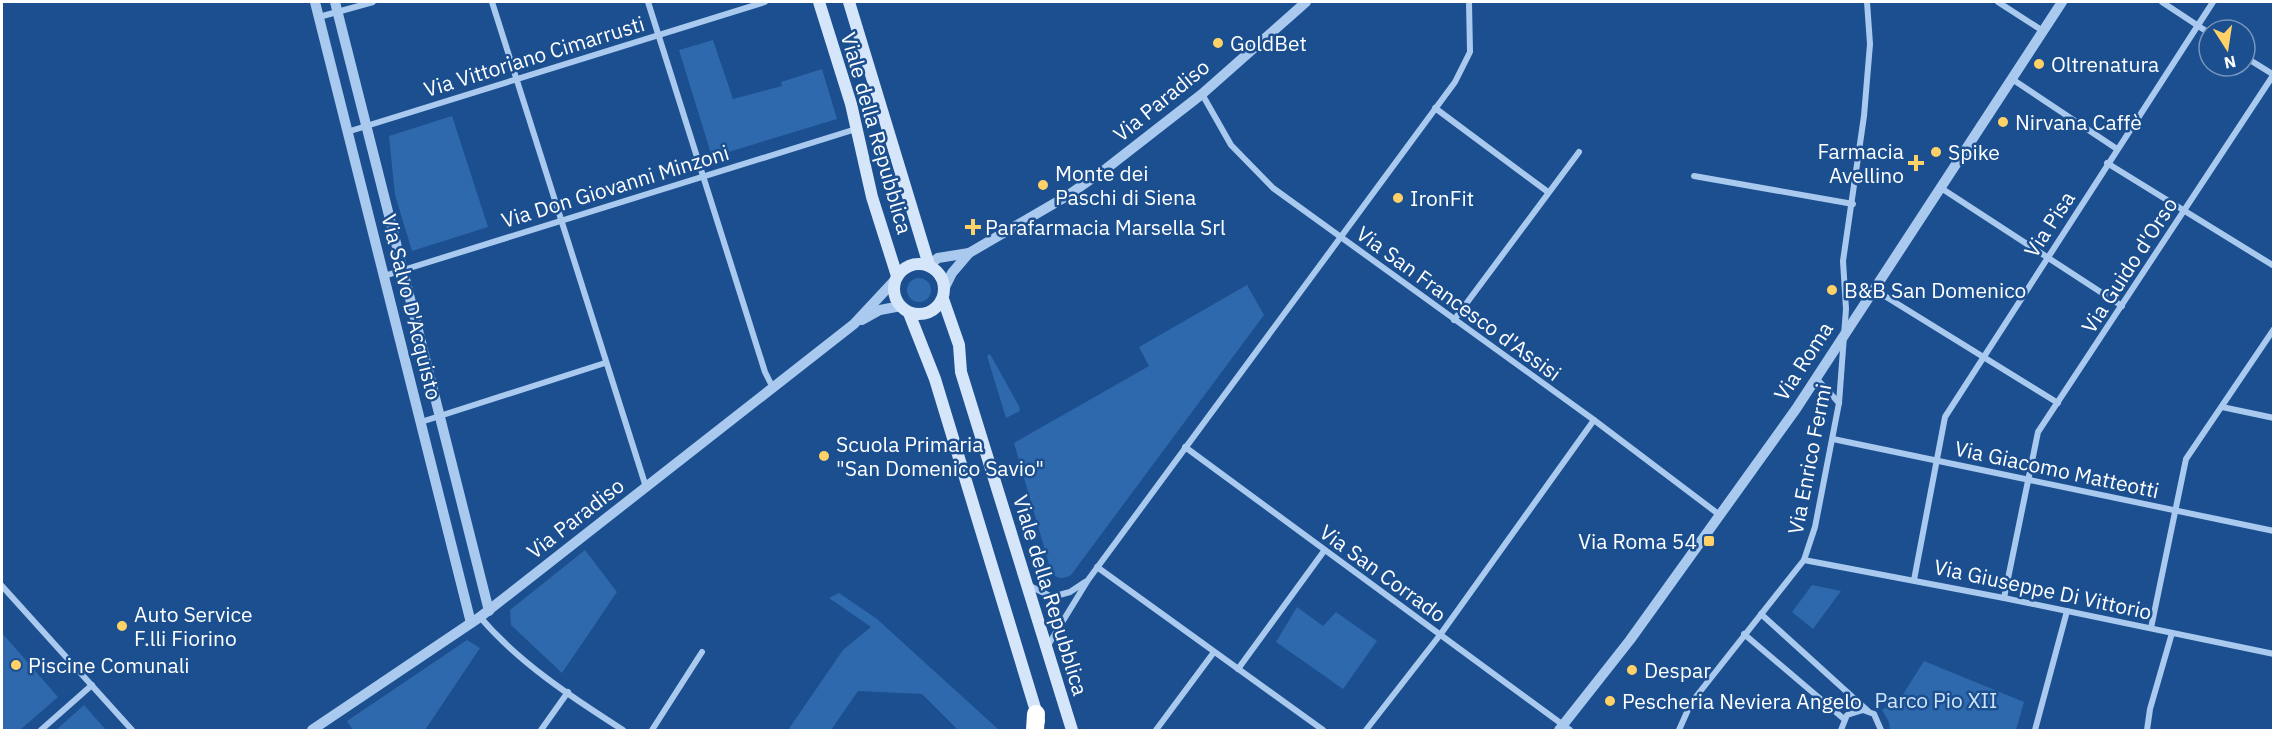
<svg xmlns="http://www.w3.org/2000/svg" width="2275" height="732" viewBox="0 0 2275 732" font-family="'IBM Plex Sans',sans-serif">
	<rect width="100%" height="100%" fill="#1b4f8f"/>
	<g fill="#2e69ad">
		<polygon points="713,40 733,99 782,86 781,82 822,69 837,119 712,157 679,50"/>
		<polygon points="452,116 488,227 412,251 395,195 389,136"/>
		<circle cx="919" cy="290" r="12"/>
		<path d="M1247,285l17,30 -193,260c-8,5 -16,4 -20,-4l-37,-128 135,-77 -10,-19z"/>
		<polygon points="990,354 1019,406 1020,411 1006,418 987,356"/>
		<polygon points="585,550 617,592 562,673 511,625 510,610"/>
		<polygon points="1812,585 1841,591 1813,629 1792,612"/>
		<polygon points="839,593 877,619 999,730 958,730 922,694 858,691 831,730 788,730 843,650 871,627 829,598"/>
		<polygon points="1297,607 1323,626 1336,612 1377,641 1343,689 1276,642"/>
		<polygon points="2,633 58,697 20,730 2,730"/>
		<polygon points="467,640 480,648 425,730 353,730 347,721"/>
		<polygon points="1924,661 2024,702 2016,730 1890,730 1889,722 1882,710 1902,696"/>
		<polygon points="84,705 106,730 56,730"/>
	</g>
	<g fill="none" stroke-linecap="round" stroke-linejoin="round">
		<g stroke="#a9c9ee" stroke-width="6">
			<polyline points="492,2 646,487"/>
			<polyline points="648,2 765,372 772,386"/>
			<polyline points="1998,2 2043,31"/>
			<polyline points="2162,2 2209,33"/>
			<polyline points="319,17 373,2"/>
			<polyline points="2245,57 2274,75"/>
			<polyline points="2012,79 2117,149"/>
			<polyline points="1202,94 1231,145 1273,188 1594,420 1721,516"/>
			<polyline points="1435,108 1548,192"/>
			<polyline points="347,132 765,2"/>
			<polyline points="2107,163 2274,266"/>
			<polyline points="1694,176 1853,204"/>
			<polyline points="1941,188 2122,306"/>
			<polyline points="384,276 856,129"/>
			<polyline points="1875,290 2058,403"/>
			<polyline points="1454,320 1579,152"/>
			<polyline points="1816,378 1839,403"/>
			<polyline points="2222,407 2274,418"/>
			<polyline points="421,422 605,363"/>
			<polyline points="1833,439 2274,531"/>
			<polyline points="1185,447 1570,730"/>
			<polyline points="1804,560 2004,598 2274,654"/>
			<polyline points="1097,567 1323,730"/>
			<polyline points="1914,580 1945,417 2213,2"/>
			<polyline points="2,586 132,730"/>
			<polyline points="1030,586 1052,597 1070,592 1085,582"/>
			<polyline points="2004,598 2038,432 2274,74"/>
			<polyline points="1761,614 1868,711"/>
			<path d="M480,617c39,46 93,81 143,113"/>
			<polyline points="2151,628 2186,459 2274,329"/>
			<polyline points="1744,634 1844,719"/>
			<polyline points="1047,647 1088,580 1455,82 1470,52 1469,2"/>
			<polyline points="1238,669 1324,551"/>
			<polyline points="41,730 92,685"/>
			<polyline points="541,730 568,692"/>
			<polyline points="652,730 702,652"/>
			<polyline points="1156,730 1214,652"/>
			<polyline points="1366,730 1440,635 1594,420"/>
			<polyline points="1679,730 1691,703 1804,560 1815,527 1839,403 1846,309 1843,261 1864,116 1870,44 1867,2"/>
			<polyline points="1841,730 1847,715 1863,710 1874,714 1881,730"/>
			<polyline points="2035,730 2067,611"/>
			<polyline points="2147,730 2150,709 2172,633"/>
		</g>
		<g stroke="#a9c9ee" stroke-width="10">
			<polyline points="315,2 471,623"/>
			<polyline points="335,2 489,611"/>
			<polyline points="929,265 938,258 969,253"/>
			<polyline points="944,289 952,273 969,253 1067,196 1107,168 1202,94 1306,2"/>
			<polyline points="862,320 880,310 901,306"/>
			<polyline points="312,730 480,617 854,324 895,280"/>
			<polyline points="1559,730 1630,640 1796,409 2062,2"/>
		</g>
		<g stroke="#d6e6fa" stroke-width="12">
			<polyline points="819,2 851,104 872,197 897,276"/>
			<polyline points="849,2 929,265"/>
			<circle cx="919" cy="289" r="25"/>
			<polyline points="943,299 959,345 961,372 1072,730"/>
			<polyline points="909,313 935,379 1039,721"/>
		</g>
		<polyline stroke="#fff" stroke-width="18" points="1035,730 1036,714"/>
	</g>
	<g fill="#ffd166" stroke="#1b4f8f" stroke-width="2">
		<circle cx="1218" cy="43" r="6"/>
		<circle cx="2039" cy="64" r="6"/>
		<circle cx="2003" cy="122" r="6"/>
		<circle cx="1936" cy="152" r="6"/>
		<path d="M1913 154h6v6h6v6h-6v6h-6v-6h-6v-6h6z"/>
		<circle cx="1043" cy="185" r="6"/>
		<circle cx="1398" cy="198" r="6"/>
		<path d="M970 218h6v6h6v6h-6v6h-6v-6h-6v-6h6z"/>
		<circle cx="1832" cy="290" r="6"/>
		<circle cx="824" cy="456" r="6"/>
		<rect x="1703" y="535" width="12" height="12" rx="3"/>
		<circle cx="122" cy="626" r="6"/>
		<circle cx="16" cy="665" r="6"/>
		<circle cx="1632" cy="670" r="6"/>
		<circle cx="1610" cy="701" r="6"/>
	</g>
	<g text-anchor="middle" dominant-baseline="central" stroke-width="5" stroke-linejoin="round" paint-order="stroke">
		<g font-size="21" fill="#fff" stroke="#1b4f8f" text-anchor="start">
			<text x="1230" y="43">GoldBet</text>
			<text x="2051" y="64">Oltrenatura</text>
			<text x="2015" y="122">Nirvana Caffè</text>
			<text x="1904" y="151" text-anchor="end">Farmacia<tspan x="1904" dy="24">Avellino</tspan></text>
			<text x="1948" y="152">Spike</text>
			<text x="1055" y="173">Monte dei<tspan x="1055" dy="24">Paschi di Siena</tspan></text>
			<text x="1410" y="198">IronFit</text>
			<text x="985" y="227">Parafarmacia Marsella Srl</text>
			<text x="1844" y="290">B&amp;B San Domenico</text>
			<text x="836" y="444">Scuola Primaria<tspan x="836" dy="24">"San Domenico Savio"</tspan></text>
			<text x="1697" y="541" text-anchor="end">Via Roma 54</text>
			<text x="134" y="614">Auto Service<tspan x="134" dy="24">F.lli Fiorino</tspan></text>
			<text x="28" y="665">Piscine Comunali</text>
			<text x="1644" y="670">Despar</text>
			<text x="1622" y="701">Pescheria Neviera Angelo</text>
		</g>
		<g font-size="21" fill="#fff" stroke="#1b4f8f">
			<text transform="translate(534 56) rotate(-17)">Via Vittoriano Cimarrusti</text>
			<text transform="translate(1161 100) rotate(-39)">Via Paradiso</text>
			<text transform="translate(877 133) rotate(74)">Viale della Repubblica</text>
			<text transform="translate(615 186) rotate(-17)">Via Don Giovanni Minzoni</text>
			<text transform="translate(2049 224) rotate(-57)">Via Pisa</text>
			<text transform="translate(2129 265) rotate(-57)">Via Guido d'Orso</text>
			<text transform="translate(1459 303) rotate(36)">Via San Francesco d'Assisi</text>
			<text transform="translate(412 307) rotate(76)">Via Salvo D'Acquisto</text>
			<text transform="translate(1803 361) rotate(-57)">Via Roma</text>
			<text transform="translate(1809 459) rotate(-79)">Via Enrico Fermi</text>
			<text transform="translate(2057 469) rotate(12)">Via Giacomo Matteotti</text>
			<text transform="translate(575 518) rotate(-38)">Via Paradiso</text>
			<text transform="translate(1383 573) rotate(36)">Via San Corrado</text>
			<text transform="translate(2043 589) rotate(12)">Via Giuseppe Di Vittorio</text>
			<text transform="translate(1051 595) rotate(73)">Viale della Repubblica</text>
		</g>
		<g font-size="21" fill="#cfe3fa" stroke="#1b4f8f">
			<text x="1936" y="700">Parco Pio XII</text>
		</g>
	</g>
	<rect width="2275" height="732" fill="none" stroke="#ffffff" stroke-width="6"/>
	<g transform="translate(2227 48) rotate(168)"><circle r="28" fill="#1b4f8f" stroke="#7695bc" stroke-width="1.5"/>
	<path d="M0-4.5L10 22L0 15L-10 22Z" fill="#ffd166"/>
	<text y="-9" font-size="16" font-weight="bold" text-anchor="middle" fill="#ffffff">N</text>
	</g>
</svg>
